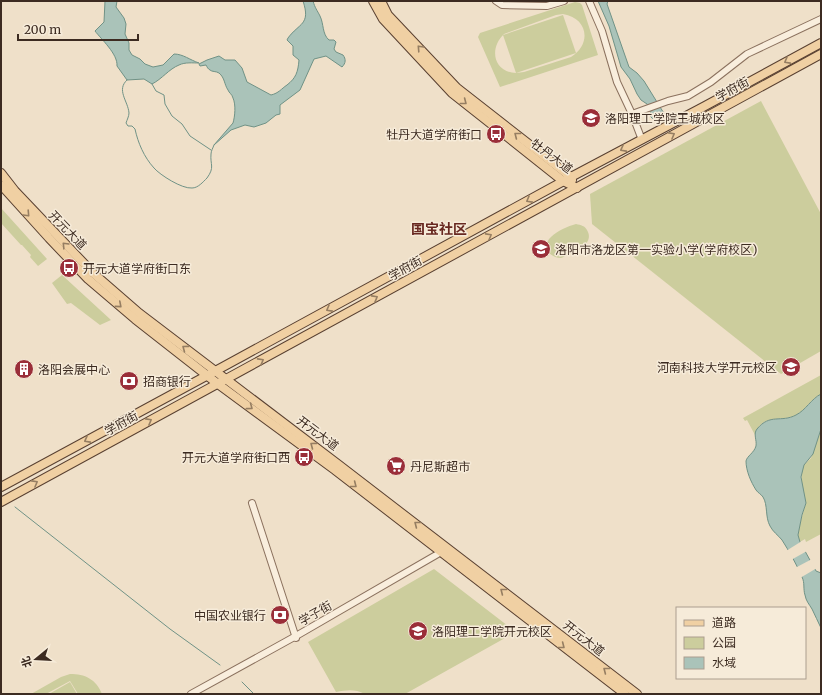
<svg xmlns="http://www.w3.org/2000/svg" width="822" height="695" viewBox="0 0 822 695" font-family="Merriweather,'Noto Sans SC',serif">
	<rect width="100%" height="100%" fill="#efe0c9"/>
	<g fill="#cccd9d" fill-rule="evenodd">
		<path d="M575,2l5,1 2,2 16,50 -98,32 -22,-50 2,-4zM563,14c25,4 29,30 8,43l-47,15 -8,1 60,-20 -13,-38 -60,20 13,38c-23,-1 -27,-25 -12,-39l52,-19z"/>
		<polygon points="761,101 821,214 821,351 781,374 592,224 590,194"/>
		<polygon points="1,208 47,259 38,266 30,257 31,255 22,245 21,245 1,223"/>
		<path d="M576,224c5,1 9,2 11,6 9,15 -16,24 -26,28 -11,0 -20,-12 -10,-21 6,-6 17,-11 25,-13z"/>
		<polygon points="62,275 111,320 100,325 71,303 67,304 52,283"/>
		<path d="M821,375v19c-11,5 -15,17 -27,22 -14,6 -33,-3 -39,19l-8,-15 -2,1 -2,-3z"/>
		<polygon points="821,429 821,534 806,542 805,539 800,542 798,536 799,527 806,503 801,485 802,471 804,465 811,458"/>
		<path d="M434,569l82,63 -111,62h-40c-10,-5 -18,-4 -29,-2l-28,-50z"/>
		<path d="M70,674c15,0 26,5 32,20h-24l-8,-13 -24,13h-15l30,-17z"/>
		<polygon points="70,682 77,694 49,694"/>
	</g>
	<g fill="#aac3b9" stroke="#709286">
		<path d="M105,1h12l-1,6 8,11 2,6 -1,10 4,9v7l3,5 8,4 5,5 8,3 10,-2 11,-11c9,0 16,6 25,9 -6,0 -14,-1 -20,2 -10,4 -17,14 -27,19l-8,-5 -17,1 -10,-14c1,-12 -16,-27 -22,-35l9,-9z"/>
		<path d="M303,1h10c2,7 4,9 7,15 4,8 2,18 9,24h5l2,2 -2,7 2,3 7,3c3,4 3,8 -1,12l-16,-11 -12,3 -14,31 -20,15v9l-4,1 -10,8 -12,4 -9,-2 -14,5 -17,15 19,-22c2,-7 3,-18 0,-25 -1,-4 -4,-5 -5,-8 -4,-6 -3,-12 -9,-17 -3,-2 -7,-1 -9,-3 -2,-1 -3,-3 -4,-5l-6,1 -1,-2 8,-4 12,-4 6,4h10l7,8 5,14 24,13c8,-2 10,-6 16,-10 9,-7 11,-13 12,-25l-6,-5v-9l-6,-6 1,-2c11,-15 23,-13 15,-37z"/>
		<polygon points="598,1 608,1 607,4 629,67 637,73 644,81 665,115 655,121 650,116 651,110 647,104 641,100 637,94 630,79 621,67 609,26"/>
		<path d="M821,394v35l-8,25 -9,11 -3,12 5,26 -4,12 -4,20 2,7 16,29 5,2v55c-3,-6 -6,-13 -9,-19 -3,-5 -6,-8 -7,-14 -2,-6 0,-12 -3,-18 -5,-12 -13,-26 -20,-37 -4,-5 -9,-8 -12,-14 -5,-9 -2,-21 -7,-29 -2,-3 -5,-4 -7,-7 -5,-8 -10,-19 -10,-29 1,-5 8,-8 10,-15 1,-6 -3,-12 1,-17 13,-16 24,-6 39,-14 10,-5 15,-16 25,-21z"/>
	</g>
	<g fill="#efe0c9">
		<polygon points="802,541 807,551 791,560 786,551"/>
		<polygon points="812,559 817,568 800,578 795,568"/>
	</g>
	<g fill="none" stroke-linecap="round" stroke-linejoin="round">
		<g stroke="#709286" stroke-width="1">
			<path d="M127,80c-11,10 1,21 2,33 0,3 -2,7 -3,10l2,3h4l3,3c3,14 9,28 19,39 6,7 28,21 38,20 6,0 11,-6 15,-10 8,-11 3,-13 4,-24 0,-3 2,-6 3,-9"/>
			<polyline points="152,84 156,91 164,95 165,104 172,116 182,124 190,136 211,150"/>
			<polyline points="15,507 170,629 220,665"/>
			<polyline points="242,682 254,694"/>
		</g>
		<defs>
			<g id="minor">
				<polyline points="496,1 502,5 547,6 564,1"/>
				<polyline points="589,1 602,31 617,82 632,114 642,140"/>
				<polyline points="632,114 668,101 688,96 711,82 747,54 821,19"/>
				<polyline points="252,503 296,638"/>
				<polyline points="191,694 296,636 443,551"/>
			</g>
			<g id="major">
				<polyline points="373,1 383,19 452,93 563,181 577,188"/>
				<polyline points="381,1 388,15 457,88 571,177 572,180"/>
				<polyline points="1,173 15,191 93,273 139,313 339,465 637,694"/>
				<polyline points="1,185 49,238 88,279 135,319 218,384 335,470 625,694"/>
				<polyline points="1,487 208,375 571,177 705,106 821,43"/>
				<polyline points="1,502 821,54"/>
			</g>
		</defs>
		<use href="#minor" stroke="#8b715e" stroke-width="8"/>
		<use href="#major" stroke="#594031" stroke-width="10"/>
		<use href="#minor" stroke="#f9eedd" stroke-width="6"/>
		<use href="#major" stroke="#f0d0a3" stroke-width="8"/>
	</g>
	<defs><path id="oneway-chevron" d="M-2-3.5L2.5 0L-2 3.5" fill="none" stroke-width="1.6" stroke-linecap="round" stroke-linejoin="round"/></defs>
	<g stroke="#967e62">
		<use href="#oneway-chevron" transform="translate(420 48) rotate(-133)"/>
		<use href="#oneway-chevron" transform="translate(787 61) rotate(151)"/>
		<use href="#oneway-chevron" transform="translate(464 102) rotate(38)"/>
		<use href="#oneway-chevron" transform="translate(517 135) rotate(-142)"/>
		<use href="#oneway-chevron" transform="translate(672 135) rotate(-29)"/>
		<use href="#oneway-chevron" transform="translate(623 149) rotate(152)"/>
		<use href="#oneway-chevron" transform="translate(529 200) rotate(151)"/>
		<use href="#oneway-chevron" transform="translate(27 214) rotate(47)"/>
		<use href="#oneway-chevron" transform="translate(489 236) rotate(-29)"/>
		<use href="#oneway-chevron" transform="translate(65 245) rotate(-134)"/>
		<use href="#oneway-chevron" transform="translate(375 298) rotate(-29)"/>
		<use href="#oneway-chevron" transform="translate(119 305) rotate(41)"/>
		<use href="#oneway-chevron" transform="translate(329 309) rotate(151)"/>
		<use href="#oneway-chevron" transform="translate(185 348) rotate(-143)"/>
		<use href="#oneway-chevron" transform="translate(261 361) rotate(-29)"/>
		<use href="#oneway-chevron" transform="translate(250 407) rotate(37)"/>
		<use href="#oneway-chevron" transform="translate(149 421) rotate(-29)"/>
		<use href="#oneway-chevron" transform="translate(87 440) rotate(152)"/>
		<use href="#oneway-chevron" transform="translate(313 445) rotate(-143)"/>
		<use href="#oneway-chevron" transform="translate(35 483) rotate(-29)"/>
		<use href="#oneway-chevron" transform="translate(354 485) rotate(38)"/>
		<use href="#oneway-chevron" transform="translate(417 524) rotate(-142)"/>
		<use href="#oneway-chevron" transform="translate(503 591) rotate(-142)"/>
		<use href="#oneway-chevron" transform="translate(562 646) rotate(38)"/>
		<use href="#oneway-chevron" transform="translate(606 670) rotate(-142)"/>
	</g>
	<defs>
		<symbol id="university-disc" viewBox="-11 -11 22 22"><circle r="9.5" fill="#9a2e39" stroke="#f6ebd9"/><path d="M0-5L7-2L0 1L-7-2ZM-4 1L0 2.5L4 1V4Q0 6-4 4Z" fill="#fff"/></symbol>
		<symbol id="bus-disc" viewBox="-11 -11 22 22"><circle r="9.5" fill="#9a2e39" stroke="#f6ebd9"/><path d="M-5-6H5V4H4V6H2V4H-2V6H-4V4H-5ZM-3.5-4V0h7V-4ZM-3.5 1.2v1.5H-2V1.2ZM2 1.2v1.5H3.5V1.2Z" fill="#fff"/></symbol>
		<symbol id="school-disc" viewBox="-11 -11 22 22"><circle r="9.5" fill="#9a2e39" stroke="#f6ebd9"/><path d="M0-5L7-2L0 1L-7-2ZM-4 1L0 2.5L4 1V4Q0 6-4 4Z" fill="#fff"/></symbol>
		<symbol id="building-disc" viewBox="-11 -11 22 22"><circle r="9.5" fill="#9a2e39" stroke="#f6ebd9"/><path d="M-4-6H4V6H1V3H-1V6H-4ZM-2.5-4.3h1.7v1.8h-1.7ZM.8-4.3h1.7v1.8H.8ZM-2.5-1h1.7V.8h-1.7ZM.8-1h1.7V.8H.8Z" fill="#fff"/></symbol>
		<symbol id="bank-disc" viewBox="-11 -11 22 22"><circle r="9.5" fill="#9a2e39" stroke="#f6ebd9"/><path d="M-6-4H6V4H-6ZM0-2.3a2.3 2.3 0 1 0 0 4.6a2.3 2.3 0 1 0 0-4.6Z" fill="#fff"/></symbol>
		<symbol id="supermarket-disc" viewBox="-11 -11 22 22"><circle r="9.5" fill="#9a2e39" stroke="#f6ebd9"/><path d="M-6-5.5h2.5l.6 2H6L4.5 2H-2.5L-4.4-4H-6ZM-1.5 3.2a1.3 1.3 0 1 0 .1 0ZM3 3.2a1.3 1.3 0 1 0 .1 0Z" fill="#fff"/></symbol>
	</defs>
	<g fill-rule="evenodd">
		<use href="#university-disc" x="580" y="107" width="22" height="22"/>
		<use href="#bus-disc" x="485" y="123" width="22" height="22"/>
		<use href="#school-disc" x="530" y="238" width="22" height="22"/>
		<use href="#bus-disc" x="58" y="257" width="22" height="22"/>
		<use href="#university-disc" x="780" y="356" width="22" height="22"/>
		<use href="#building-disc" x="13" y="358" width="22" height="22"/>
		<use href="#bank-disc" x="118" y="370" width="22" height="22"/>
		<use href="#bus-disc" x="293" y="446" width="22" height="22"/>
		<use href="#supermarket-disc" x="385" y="455" width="22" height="22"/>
		<use href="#bank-disc" x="269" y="604" width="22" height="22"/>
		<use href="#university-disc" x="407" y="620" width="22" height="22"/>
	</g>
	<g text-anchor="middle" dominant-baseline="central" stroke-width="3" stroke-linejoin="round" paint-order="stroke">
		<g font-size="12" fill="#3c2b21" stroke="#f6ebd9">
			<text transform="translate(732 89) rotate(-29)">学府街</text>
			<text transform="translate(552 156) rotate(37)">牡丹大道</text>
			<text transform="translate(68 230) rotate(46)">开元大道</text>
			<text transform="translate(405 268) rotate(-29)">学府街</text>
			<text transform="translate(121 423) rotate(-29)">学府街</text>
			<text transform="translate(318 433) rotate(37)">开元大道</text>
			<text transform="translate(315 613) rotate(-30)">学子街</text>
			<text transform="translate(584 638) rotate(38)">开元大道</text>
		</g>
		<g font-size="12" fill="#3c2b21" stroke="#f6ebd9" text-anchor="start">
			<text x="605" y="118">洛阳理工学院王城校区</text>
			<text x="482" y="134" text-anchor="end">牡丹大道学府街口</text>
			<text x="555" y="249">洛阳市洛龙区第一实验小学(学府校区)</text>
			<text x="83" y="268">开元大道学府街口东</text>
			<text x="777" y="367" text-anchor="end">河南科技大学开元校区</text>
			<text x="38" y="369">洛阳会展中心</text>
			<text x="143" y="381">招商银行</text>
			<text x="290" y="457" text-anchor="end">开元大道学府街口西</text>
			<text x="410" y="466">丹尼斯超市</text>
			<text x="266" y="615" text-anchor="end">中国农业银行</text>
			<text x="432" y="631">洛阳理工学院开元校区</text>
		</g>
		<g font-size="14" font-weight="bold" fill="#682820" stroke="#f6ebd9">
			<text x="439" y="229">国宝社区</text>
		</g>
	</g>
	<rect width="822" height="695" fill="none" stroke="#3c2b21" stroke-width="4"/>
	<rect x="676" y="607" width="130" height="72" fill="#f6ebd9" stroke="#ac9e8f"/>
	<rect x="684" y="620" width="20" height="6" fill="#f0d0a3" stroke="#ac9e8f"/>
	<text x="712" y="627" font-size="12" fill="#3c2b21">道路</text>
	<rect x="684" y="637" width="20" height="12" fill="#cccd9d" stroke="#ac9e8f"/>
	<text x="712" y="647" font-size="12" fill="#3c2b21">公园</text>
	<rect x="684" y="657" width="20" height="12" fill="#aac3b9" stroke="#ac9e8f"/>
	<text x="712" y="667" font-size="12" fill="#3c2b21">水域</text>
	<g transform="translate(36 659) rotate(252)" stroke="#f6ebd9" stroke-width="3" paint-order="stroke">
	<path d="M0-3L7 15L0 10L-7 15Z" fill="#3c2b21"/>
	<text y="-6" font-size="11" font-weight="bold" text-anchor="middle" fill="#3c2b21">北</text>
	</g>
	<path d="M18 34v6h120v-6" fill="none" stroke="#3c2b21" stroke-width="2"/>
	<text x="24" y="34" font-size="12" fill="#3c2b21" stroke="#f6ebd9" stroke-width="3" paint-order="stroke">200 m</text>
</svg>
